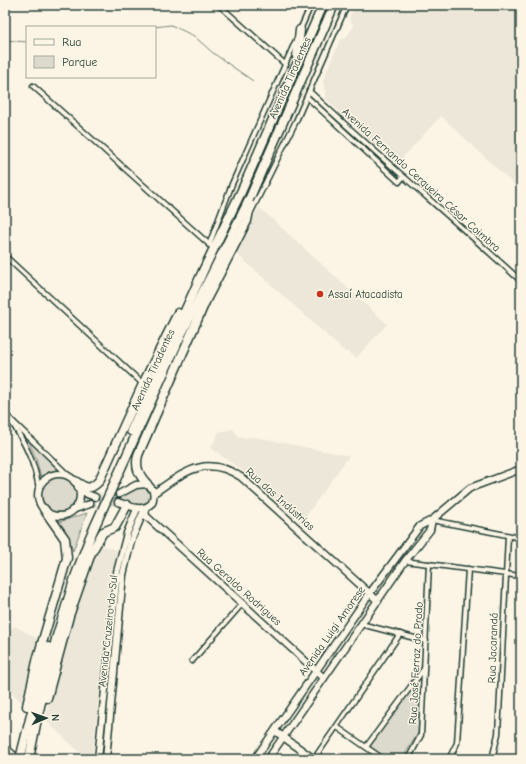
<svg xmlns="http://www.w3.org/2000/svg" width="526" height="764" viewBox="0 0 526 764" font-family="'Comic Neue',sans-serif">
	<rect width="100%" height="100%" fill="#fcf5e5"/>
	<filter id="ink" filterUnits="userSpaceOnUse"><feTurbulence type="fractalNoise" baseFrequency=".025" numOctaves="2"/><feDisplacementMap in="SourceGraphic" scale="8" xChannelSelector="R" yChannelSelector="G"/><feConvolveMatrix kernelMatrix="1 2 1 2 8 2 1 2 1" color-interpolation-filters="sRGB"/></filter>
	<g filter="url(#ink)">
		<g fill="#ece7d8">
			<polygon points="355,5 521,5 521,191 441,116 395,166 326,99 323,80 340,40 346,38 354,26 349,18"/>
			<polygon points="259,207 387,324 356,358 349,352 345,352 236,253 239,244 251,230 249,228 252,220"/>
			<polygon points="233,429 239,438 254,437 349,456 301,523 246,473 211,448 219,432"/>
			<polygon points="99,545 117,550 110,589 92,759 87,759 45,720 62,645"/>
			<polygon points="15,626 38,639 22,703 5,686 5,635"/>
		</g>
		<g fill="#dcdacc" stroke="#7e8c80">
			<polygon points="28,439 58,470 48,472 41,477 36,459"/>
			<circle cx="59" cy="494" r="18"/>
			<path d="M144,487l4,2 3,8c-6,17 -22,3 -32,2 -12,-1 -27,1 -38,4l2,-9c12,5 28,6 41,1 7,-3 12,-7 20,-8z"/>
			<polygon points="87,513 73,551 68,535 59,522"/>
			<polygon points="413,684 421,687 418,733 402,759 388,759 370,746"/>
		</g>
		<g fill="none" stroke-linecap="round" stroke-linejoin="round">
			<g stroke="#758479" stroke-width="1">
				<polyline points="154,27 171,25 194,36 213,53 253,81"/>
				<polyline points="5,40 27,42"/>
			</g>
			<g stroke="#d0d0c2" stroke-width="6" stroke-dasharray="6 3" stroke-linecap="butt">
				<polyline points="95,497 119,494"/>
				<polyline points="90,504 118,502"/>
			</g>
			<defs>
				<g id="street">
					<polyline points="219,5 286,65"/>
					<polyline points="300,30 311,5"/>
					<polyline points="33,86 211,246"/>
					<path d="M309,91c69,65 142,126 212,190"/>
					<polyline points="307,97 399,182 403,177"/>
					<polyline points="251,212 296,121 347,5"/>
					<polyline points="209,245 232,184 296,40"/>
					<polyline points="5,256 143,384"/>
					<polyline points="5,414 71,478"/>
					<path d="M11,421c14,22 24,42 28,68"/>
					<polyline points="432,520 521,538"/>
					<polyline points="405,561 521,576"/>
					<polyline points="361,624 426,641"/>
					<polyline points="192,661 242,604"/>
					<polyline points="337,727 383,759"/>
					<polyline points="5,746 19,759"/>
					<polyline points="366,747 423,670"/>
					<polyline points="314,759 400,634"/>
					<polyline points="408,759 421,735 429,564"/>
					<polyline points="449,759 457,743 468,569"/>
					<polyline points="492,759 498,734 508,536"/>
				</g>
				<g id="secondary">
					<circle cx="59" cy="495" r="21"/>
					<polyline points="78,487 87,494 95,497"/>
					<path d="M154,493c31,-21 51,-39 87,-16l137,124"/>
					<path d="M118,502c11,4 24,11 34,1 3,-9 2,-14 -5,-19l-11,1 -17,9"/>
					<polyline points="145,509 146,516 324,678"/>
					<polyline points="72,510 90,504"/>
					<polyline points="275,731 314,759"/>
					<polyline points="98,759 117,572 127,533 137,509"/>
					<polyline points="106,759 123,575 131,541 145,508"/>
					<polyline points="255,759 370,593 420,526 432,520 470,488 521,469"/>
					<polyline points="268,759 405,561 430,530 432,520"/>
				</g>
				<g id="highway">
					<polyline points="297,57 300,30"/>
					<polyline points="131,431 203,271 242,190 323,5"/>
					<path d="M75,481c10,7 15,10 24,0l44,-97 35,-71"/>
					<path d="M147,484c-8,-9 -12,-16 -9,-29l68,-155 41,-79 3,-16"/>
					<polyline points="47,698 69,616 91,553 103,532 115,527 127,505"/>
					<polyline points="27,706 38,657 67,558 65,539 44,509"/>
					<polyline points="20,759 48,647"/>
					<polyline points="29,759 37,719 56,639 75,577 90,537 180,337 248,202 334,5"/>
				</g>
			</defs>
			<use href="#street" stroke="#1f3d34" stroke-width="7"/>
			<use href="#secondary" stroke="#1f3d34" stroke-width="9"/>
			<use href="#highway" stroke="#1f3d34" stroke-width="11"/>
			<use href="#street" stroke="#fcf5e5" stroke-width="4"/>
			<use href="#secondary" stroke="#fcf5e5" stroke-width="6"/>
			<use href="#highway" stroke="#fcf5e5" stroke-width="8"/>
		</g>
	</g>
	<circle fill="#c8321e" stroke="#fcf5e5" stroke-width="1.5" cx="320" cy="294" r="4"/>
	<g text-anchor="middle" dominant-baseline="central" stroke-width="3" stroke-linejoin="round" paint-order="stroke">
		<g font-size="11" fill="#1f3d34" stroke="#fcf5e5">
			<text transform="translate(290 78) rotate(-66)">Avenida Tiradentes</text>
			<text transform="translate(421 180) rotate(42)">Avenida Fernando Cerqueira César Coimbra</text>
			<text transform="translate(153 370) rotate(-65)">Avenida Tiradentes</text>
			<text transform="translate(280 499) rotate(42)">Rua das Indústrias</text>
			<text transform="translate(239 587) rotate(42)">Rua Geraldo Rodrigues</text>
			<text transform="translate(108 631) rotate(-84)">Avenida Cruzeiro do Sul</text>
			<text transform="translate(332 631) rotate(-55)">Avenida Luigi Amorese</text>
			<text transform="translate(493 648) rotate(-88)">Rua Jacarandá</text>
			<text transform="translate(416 663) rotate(-87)">Rua José Ferraz do Prado</text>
		</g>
		<g font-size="11" fill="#1f3d34" stroke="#fcf5e5" text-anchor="start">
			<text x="328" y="294">Assaí Atacadista</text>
		</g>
	</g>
	<rect width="526" height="764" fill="none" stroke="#fcf5e5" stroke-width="20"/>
	<rect x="10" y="10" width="506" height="744" fill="none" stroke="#1f3d34" stroke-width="1.5" filter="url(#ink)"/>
	<rect x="26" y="26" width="130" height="52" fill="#fcf5e5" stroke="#a4ab9e"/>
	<rect x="34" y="39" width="20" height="6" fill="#fcf5e5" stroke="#a4ab9e"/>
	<text x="62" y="46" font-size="12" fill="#1f3d34">Rua</text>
	<rect x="34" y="56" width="20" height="12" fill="#dcdacc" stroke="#a4ab9e"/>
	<text x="62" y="66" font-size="12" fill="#1f3d34">Parque</text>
	<g transform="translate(46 718) rotate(88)" stroke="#fcf5e5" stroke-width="3" paint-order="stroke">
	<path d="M0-3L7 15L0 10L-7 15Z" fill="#1f3d34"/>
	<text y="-6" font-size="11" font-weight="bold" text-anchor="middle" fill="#1f3d34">N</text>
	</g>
</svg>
